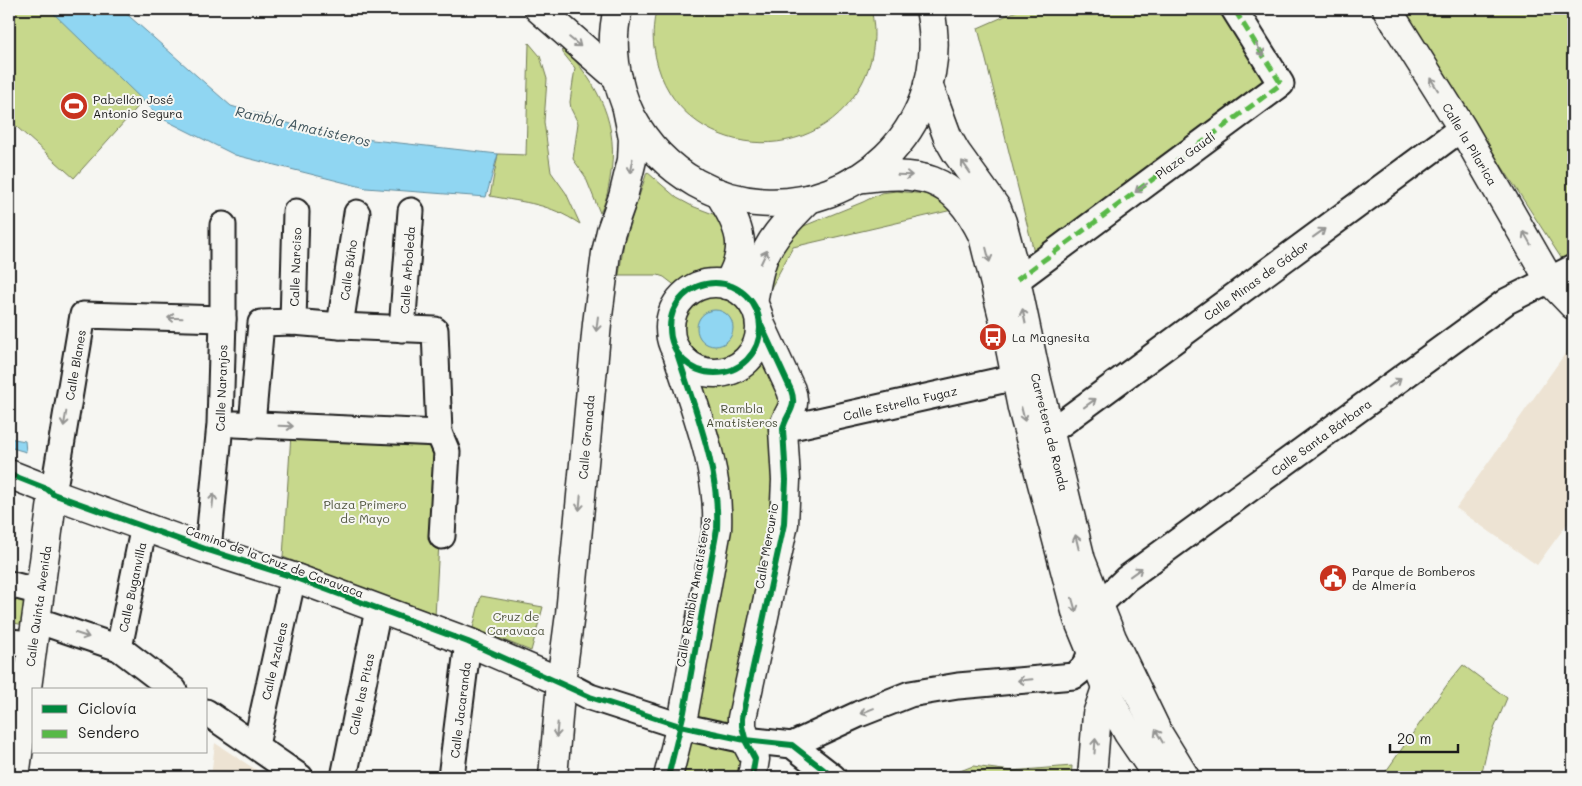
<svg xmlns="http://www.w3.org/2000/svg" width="1582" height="786" viewBox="0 0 1582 786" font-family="Mali,sans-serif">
	<rect width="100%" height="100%" fill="#f6f6f2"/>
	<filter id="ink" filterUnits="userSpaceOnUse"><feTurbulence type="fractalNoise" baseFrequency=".02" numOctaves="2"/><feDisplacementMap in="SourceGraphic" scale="10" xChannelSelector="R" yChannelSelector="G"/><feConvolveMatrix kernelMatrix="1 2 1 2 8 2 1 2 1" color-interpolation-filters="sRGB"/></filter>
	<g filter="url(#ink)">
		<g fill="#ede3d3">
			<polygon points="1569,348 1573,349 1573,516 1537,565 1456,508"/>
			<polygon points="215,743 267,777 211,777"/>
		</g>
		<g fill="#c7d88c" stroke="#727a54">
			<polygon points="9,9 54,9 152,91 74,178 9,120"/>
			<path d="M656,9h215c6,25 3,51 -9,74 -50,95 -195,72 -208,-36 -2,-13 0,-26 2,-38z"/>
			<polygon points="1021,9 1229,9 1275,82 1036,260 978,28"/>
			<polygon points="1400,9 1573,9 1573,260 1567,267"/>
			<path d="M529,43l11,13 7,23 -3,43 7,50 15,21 14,31c-32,-21 -53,-21 -90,-28l8,-42 28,1z"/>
			<path d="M562,46c37,38 58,79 48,133 -2,12 -4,23 -10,34l-15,-37 -12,-17 5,-36 -7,-14 -1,-7 5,-34 -12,-15z"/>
			<polygon points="647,172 677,198 692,206 713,214 718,218 730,241 724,264 716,272 696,275 677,287 664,277 658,275 619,275 624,242"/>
			<polygon points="896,191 925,194 950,207 952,210 793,247 766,297 773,262 799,228 863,202 881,193"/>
			<circle cx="716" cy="328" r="36"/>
			<path d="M762,359l23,33 -4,99 -53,235 -30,-7 -9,-12 38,-170 -26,-154c6,-2 13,0 20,0 17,-3 28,-13 41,-24z"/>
			<polygon points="291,434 436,440 444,449 435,617 283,557"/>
			<polygon points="9,589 34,593 29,626 9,622"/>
			<polygon points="481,596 543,607 531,651 473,628"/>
			<polygon points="1463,665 1507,698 1489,741 1481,777 1382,777 1449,682"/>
			<polygon points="687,738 741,750 746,777 673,777"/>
			<polygon points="973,766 1011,771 1072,766 1071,777 945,777"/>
		</g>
		<g fill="#90d6f2" stroke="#628c9c">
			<polygon points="49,9 121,9 231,106 328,135 498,154 486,197 366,188 235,155 161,118"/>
			<circle cx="715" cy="328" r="18"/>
			<polygon points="9,438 25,441 26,452 9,447"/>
		</g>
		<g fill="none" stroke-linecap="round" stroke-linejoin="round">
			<defs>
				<g id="minor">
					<polyline points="1017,280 1281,84 1234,9"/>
					<polyline points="293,322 296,212"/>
					<polyline points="340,326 357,213"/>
					<polyline points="402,329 411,211"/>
					<polyline points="235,424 439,433"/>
					<polyline points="252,425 261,323 293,322 340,326 435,330 439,433 447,452 442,536"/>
					<polyline points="783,429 1016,377"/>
					<polyline points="1050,432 1462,128"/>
					<polyline points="53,494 83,315 223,319"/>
					<polyline points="208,550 220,424 223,319 223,225"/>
					<polyline points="9,584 40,592"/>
					<polyline points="1100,604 1126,579 1507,301 1573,268"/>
					<polyline points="36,620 119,648 174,690"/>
					<polyline points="9,642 32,644"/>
					<polyline points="119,648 144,526"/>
					<polyline points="561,682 590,697 680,726 745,740 792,745 833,777"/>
					<polyline points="206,712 300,777"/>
					<polyline points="256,745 293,577"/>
					<path d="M792,745l67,-31 51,-20 48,-8 116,-10c11,-8 14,-14 17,-27"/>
					<polyline points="344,777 378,610"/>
					<polyline points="451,777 468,642"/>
				</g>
				<g id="tertiary">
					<polyline points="539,9 618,78"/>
					<polyline points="1387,9 1462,128 1550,281 1573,305"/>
					<path d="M719,193c21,35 31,54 8,92"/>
					<circle cx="715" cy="328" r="45"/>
					<path d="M753,304c2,-13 4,-26 8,-39 8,-27 29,-46 48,-66"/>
					<polyline points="9,474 47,489 53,494 208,550 293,577 468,642 561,682"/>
					<polyline points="15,777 53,494"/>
					<path d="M668,777l16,-65 33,-183c3,-60 -22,-119 -40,-176"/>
					<path d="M752,777l3,-18 -9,-17 -4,-16v-8l42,-194 2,-44 -3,-51c3,-16 15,-20 8,-39l-31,-67"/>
				</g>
				<g id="secondary">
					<polyline points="553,777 561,682 570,614 597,324 606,253 611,231 623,197 632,160 633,138 627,109"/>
					<polyline points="1092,777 1097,714 1112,671"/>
				</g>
				<g id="primary">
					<path d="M618,9c-9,35 -3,75 13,107 15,28 37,51 65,67 85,47 194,7 228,-85 11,-29 12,-59 6,-89"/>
					<polyline points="928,84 948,138 956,152 997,209 1002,222 1011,256 1037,380 1081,560 1112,638 1158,733 1185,777"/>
					<path d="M856,179c64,-9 97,-5 127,57l24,97 15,75 56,211 38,92 12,22 30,44"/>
				</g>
			</defs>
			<use href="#minor" stroke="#1c1c1c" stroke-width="29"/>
			<use href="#tertiary" stroke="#1c1c1c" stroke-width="31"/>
			<use href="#secondary" stroke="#1c1c1c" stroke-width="31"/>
			<use href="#primary" stroke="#1c1c1c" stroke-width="31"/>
			<use href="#minor" stroke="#f6f6f2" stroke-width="25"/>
			<use href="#tertiary" stroke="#f6f6f2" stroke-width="28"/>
			<use href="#secondary" stroke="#f6f6f2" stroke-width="28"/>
			<use href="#primary" stroke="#f6f6f2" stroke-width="28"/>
			<polyline stroke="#58b947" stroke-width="5" stroke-dasharray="10 5" stroke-linecap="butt" points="1017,280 1281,84 1234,9"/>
			<defs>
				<g id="cycleway">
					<circle cx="715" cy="328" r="45"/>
					<polyline points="9,474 47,489 53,494 208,550 293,577 468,642 590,697 680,726 745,740 792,745 833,777"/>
					<path d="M668,777l16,-65 33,-183c3,-60 -22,-119 -40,-176"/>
					<path d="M752,777l3,-18 -9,-17 -4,-16v-8l42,-194 2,-44 -3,-51c3,-16 15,-20 8,-39l-31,-67"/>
				</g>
			</defs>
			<use href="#cycleway" stroke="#f6f6f2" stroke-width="9"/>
			<use href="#cycleway" stroke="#00873e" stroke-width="6"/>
		</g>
		<defs><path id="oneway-shaft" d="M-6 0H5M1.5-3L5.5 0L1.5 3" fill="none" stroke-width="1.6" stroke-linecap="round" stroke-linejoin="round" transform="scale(1.25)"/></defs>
		<g stroke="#949492">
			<use href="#oneway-shaft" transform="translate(575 42) rotate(39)"/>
			<use href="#oneway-shaft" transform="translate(1260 50) rotate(58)"/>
			<use href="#oneway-shaft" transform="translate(1434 84) rotate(-122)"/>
			<use href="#oneway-shaft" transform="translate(631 166) rotate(102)"/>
			<use href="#oneway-shaft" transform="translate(966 167) rotate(-125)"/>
			<use href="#oneway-shaft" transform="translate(905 175) rotate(2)"/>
			<use href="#oneway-shaft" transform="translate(1141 188) rotate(144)"/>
			<use href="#oneway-shaft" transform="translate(1319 233) rotate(-36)"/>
			<use href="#oneway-shaft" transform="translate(1527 238) rotate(-120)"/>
			<use href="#oneway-shaft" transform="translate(988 255) rotate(76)"/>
			<use href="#oneway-shaft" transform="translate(764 257) rotate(-65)"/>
			<use href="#oneway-shaft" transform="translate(1024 316) rotate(-102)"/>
			<use href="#oneway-shaft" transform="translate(175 318) rotate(-178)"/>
			<use href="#oneway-shaft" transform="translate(597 324) rotate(97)"/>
			<use href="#oneway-shaft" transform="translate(1395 383) rotate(-36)"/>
			<use href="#oneway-shaft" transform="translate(1090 403) rotate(-36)"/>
			<use href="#oneway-shaft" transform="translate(1023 414) rotate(76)"/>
			<use href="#oneway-shaft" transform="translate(65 419) rotate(100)"/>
			<use href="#oneway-shaft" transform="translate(286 426) rotate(2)"/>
			<use href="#oneway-shaft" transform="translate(213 501) rotate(-84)"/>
			<use href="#oneway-shaft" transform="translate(580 503) rotate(95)"/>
			<use href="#oneway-shaft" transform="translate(1077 542) rotate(-103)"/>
			<use href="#oneway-shaft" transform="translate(1136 572) rotate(-36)"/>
			<use href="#oneway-shaft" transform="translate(1074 605) rotate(74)"/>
			<use href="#oneway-shaft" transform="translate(82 635) rotate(18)"/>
			<use href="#oneway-shaft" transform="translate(1025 680) rotate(175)"/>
			<use href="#oneway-shaft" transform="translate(867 711) rotate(158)"/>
			<use href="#oneway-shaft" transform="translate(557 730) rotate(95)"/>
			<use href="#oneway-shaft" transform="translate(1159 736) rotate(-120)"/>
			<use href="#oneway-shaft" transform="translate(1095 746) rotate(-86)"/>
		</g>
	</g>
	<defs>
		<symbol id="stadium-disc" viewBox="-11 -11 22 22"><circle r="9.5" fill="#c8321e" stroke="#f6f6f2"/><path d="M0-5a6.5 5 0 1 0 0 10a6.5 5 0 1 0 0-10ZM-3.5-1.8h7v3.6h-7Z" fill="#fff"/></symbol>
		<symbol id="bus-disc" viewBox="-11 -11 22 22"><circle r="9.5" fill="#c8321e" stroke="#f6f6f2"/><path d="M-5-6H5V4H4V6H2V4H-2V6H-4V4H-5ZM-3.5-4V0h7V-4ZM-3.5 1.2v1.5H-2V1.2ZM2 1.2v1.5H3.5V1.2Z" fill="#fff"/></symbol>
		<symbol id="civic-disc" viewBox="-11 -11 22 22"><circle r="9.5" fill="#c8321e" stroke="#f6f6f2"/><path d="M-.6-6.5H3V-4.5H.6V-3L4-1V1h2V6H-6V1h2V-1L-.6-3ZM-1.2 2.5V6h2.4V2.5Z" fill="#fff"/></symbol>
	</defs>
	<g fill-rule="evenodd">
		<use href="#stadium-disc" x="58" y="90" width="32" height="32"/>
		<use href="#bus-disc" x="977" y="321" width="32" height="32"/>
		<use href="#civic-disc" x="1317" y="562" width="32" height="32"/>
	</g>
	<g text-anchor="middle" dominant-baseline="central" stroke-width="4" stroke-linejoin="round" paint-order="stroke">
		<g font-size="12" fill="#1c1c1c" stroke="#f6f6f2" text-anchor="start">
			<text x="93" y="99">Pabellón José<tspan x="93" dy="14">Antonio Segura</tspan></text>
			<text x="1012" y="337">La Magnesita</text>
			<text x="1352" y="571">Parque de Bomberos<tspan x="1352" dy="14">de Almería</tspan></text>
		</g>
		<g font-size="12" fill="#1c1c1c" stroke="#f6f6f2">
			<text transform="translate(1470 144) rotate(59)">Calle la Pilarica</text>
			<text transform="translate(1185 155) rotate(-36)">Plaza Gaudí</text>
			<text transform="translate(295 267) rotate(-88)">Calle Narciso</text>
			<text transform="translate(348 270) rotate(-82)">Calle Búho</text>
			<text transform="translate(407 270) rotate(-86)">Calle Arboleda</text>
			<text transform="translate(1256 280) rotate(-36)">Calle Minas de Gádor</text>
			<text transform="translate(75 365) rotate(-80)">Calle Blanes</text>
			<text transform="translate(221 388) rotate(-88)">Calle Naranjos</text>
			<text transform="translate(900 403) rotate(-13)">Calle Estrella Fugaz</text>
			<text transform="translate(1050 432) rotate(76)">Carretera de Ronda</text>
			<text transform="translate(586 437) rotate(-85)">Calle Granada</text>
			<text transform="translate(1321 437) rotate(-36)">Calle Santa Bárbara</text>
			<text transform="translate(766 546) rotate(-80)">Calle Mercurio</text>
			<text transform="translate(275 561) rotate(20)">Camino de la Cruz de Caravaca</text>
			<text transform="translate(132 587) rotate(-78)">Calle Buganvilla</text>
			<text transform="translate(693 592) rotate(-80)">Calle Rambla Amatisteros</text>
			<text transform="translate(38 606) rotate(-82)">Calle Quinta Avenida</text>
			<text transform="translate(274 661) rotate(-77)">Calle Azaleas</text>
			<text transform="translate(361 694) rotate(-78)">Calle las Pitas</text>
			<text transform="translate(460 710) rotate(-83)">Calle Jacaranda</text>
		</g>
		<g font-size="12" fill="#4f543e" stroke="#f6f6f2">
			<text x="742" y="408">Rambla<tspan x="742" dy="14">Amatisteros</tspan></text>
			<text x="365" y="504">Plaza Primero<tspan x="365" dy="14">de Mayo</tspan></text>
			<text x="516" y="616">Cruz de<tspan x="516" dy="14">Caravaca</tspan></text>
		</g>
		<g font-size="14" font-style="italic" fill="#3f545c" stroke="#f6f6f2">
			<text transform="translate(303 126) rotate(13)">Rambla Amatisteros</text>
		</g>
	</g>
	<rect width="1582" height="786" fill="none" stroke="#f6f6f2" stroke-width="30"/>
	<rect x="15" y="15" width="1552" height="756" fill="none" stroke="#1c1c1c" stroke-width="2" filter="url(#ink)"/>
	<rect x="32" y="688" width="175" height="65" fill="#f6f6f2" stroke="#9f9f9c"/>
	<rect x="42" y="705" width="25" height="8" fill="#00873e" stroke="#9f9f9c"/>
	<text x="78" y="714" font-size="15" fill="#1c1c1c">Ciclovía</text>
	<rect x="42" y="730" width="25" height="8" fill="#58b947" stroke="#9f9f9c"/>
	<text x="78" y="738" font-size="15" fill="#1c1c1c">Sendero</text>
	<path d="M1390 744v8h68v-8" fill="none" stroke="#1c1c1c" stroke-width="2.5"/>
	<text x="1397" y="744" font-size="15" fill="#1c1c1c" stroke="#f6f6f2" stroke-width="4" paint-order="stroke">20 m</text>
</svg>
